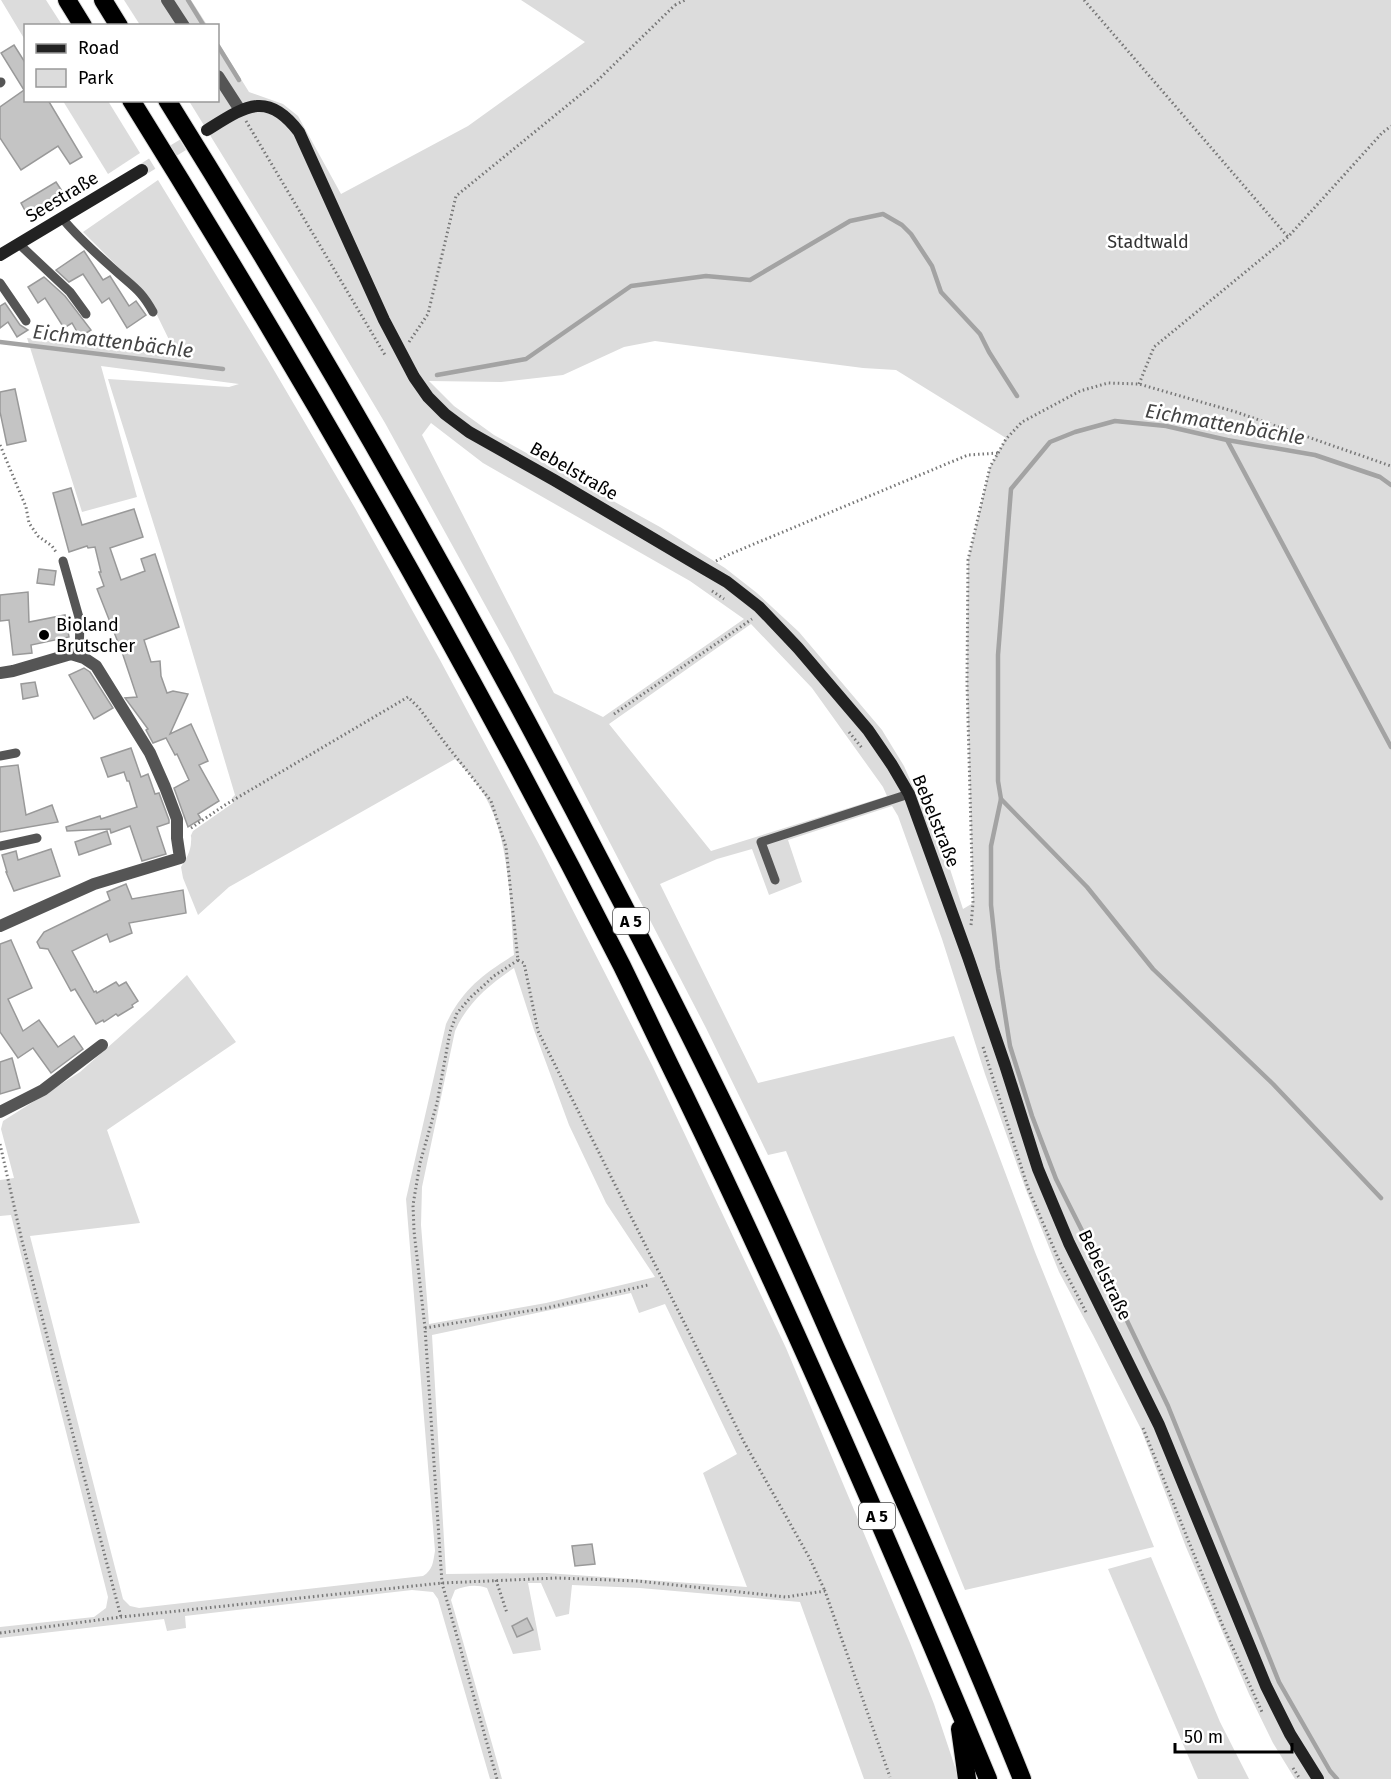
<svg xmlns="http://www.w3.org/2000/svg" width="1391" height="1779" viewBox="0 0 1391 1779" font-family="'Fira Sans',sans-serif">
	<rect width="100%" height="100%" fill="#fff"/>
	<g fill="#dcdcdc" fill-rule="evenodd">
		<polygon points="1,0 46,0 62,25 26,26 25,40"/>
		<polygon points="124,0 191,0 207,25 140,25"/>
		<path d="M521,0h870v1779h-96l-22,-36 -24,-49 -63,-147 -45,-118 -48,-94 -34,-63 -33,-82 -41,-116 -43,-135 -44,-123 -6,-10 -104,34 14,42 -33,13 -17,-46 -35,10 -57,25 98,199 196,-47 81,216 119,295 -189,43 -179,-439 -18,4 -62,-127 -194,-374 -127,-231 -68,-114 -128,-208 29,-1v-58l31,50 34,12 15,12 43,78 127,-68 117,-84zM655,341l208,27 33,2 110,68 -16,29 -22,93 -1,123 6,220 -10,6 -13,-40 -46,-103 -22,-36 -83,-98 -42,-39 -32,-25 -65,-41 -166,-92 -40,-29 -25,-25 72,1 62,-7 61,-28zM431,423l52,40 207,118 54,38 -141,98 -49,-24 -132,-258zM751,624l61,64 71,99 4,9 -176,55 -102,-127z"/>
		<polygon points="63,101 108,101 140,153 108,174"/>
		<path d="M158,180l110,180 87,148 85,152 102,190 110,215 134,283 124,295 24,61 25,75h-95l-64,-177 -160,-14 -68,-3 -3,29 -13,3 -15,-34h-13l13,67 -28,4 -26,-66c-11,-4 -22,-2 -32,2l-4,10 3,10 48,169h-12l-52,-180 -5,-7 -21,-2 -227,26 1,12 -19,3 -3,-12 -164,19v-11l94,-10 12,-9 2,-11 -97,-382 -11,1v-36l14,-2 -13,-49 2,-8 77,-49 71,-63 36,-34 49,67 -129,88 33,93 -110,13 93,363 7,7 9,2 284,-32c10,-6 10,-14 12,-25l-29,-352 40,-175c16,-34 37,-50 68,-69 -4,-48 -4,-108 -25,-151 -8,-17 -21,-32 -34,-45l-226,128 -31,28 -15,-37 -2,-11c5,-8 10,-16 10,-25 1,-10 -2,-2 2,-11l40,-28 -1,-5 3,-3 -71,-238 -56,-178 121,8 10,-3 -138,-18 36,131 -55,15 -55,-174 150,18 -22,-45 -20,-27 -52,-52zM514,968l20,62 35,95 37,78 49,74 -109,26 -117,21 -8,-99 1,-38 33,-156c12,-28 35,-47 59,-63zM631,1293l8,20 26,-9 72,150 -34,19 44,114 -201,-14 -100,1 -14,-239z"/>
		<polygon points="1151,1557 1220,1722 1249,1779 1198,1779 1108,1569"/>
	</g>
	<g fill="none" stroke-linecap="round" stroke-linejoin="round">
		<g stroke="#a3a3a3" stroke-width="4.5">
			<polyline points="188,0 204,26"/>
			<polyline points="218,46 239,80"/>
			<polyline points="0,342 223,369"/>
			<polyline points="437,375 526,359 631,286 706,276 750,280 850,221 883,214 902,225 911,234 932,266 941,292 980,334 989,352 1017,396"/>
			<polyline points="1227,440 1391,747"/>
			<polyline points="1001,799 991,846 991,905 998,969 1010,1046 1032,1116 1056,1179 1117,1300 1168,1406 1279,1682 1330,1771 1337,1779"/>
			<polyline points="1381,1198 1273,1084 1153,969 1087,887 1001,799 998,781 998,655 1011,489 1050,442 1075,432 1115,421 1166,426 1227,440 1315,455 1380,477 1391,485"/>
		</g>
	</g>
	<g fill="#c4c4c4" stroke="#999" stroke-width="1.5">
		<polygon points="14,45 26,64 26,100 48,100 82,157 70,164 58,146 21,170 0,138 0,107 24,90 1,53"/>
		<polygon points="56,182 64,194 28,216 21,203"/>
		<polygon points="84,251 103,280 110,276 129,306 136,301 146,315 127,328 109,298 102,303 83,274 69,282 56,270"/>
		<polygon points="44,277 65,296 91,330 80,337 72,323 64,328 45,298 38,303 28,287"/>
		<polygon points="5,303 20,325 28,330 17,337 8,322 0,328 0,306"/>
		<polygon points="15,389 26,441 7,445 0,412 0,392"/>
		<polygon points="71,488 82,525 134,509 143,537 110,548 121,580 145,571 141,559 155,554 179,627 144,640 151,662 160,661 161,676 167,693 173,691 188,694 170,734 191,724 208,761 199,765 219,801 198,814 201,819 188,827 174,788 189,780 177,754 175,755 166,738 153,743 146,730 148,729 125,698 137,697 123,655 97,589 104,586 99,572 101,572 95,547 88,548 87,546 69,552 53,493"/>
		<polygon points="39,569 56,571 54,585 37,583"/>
		<polygon points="28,592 29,622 65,615 69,637 31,645 32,653 13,655 9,620 0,621 0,595"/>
		<polygon points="84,668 90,672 113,708 94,719 69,675"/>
		<polygon points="35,682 38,696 23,699 21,684"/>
		<polygon points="131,748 141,777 148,774 155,794 159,793 169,820 169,823 157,827 166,854 142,861 130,826 111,833 110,829 67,831 66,827 100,816 101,819 137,807 129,781 127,781 124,772 108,777 101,758"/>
		<polygon points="18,765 26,815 52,805 58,822 0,832 0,767"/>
		<polygon points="107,831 111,844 79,855 75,842"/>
		<polygon points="51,849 60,876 14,891 6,872 7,872 2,855 16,851 18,860"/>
		<polygon points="126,884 132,899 183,890 186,913 129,923 132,933 110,942 107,934 72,951 94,992 96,991 97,993 116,982 119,986 126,982 138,1001 132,1005 133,1007 118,1016 116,1014 104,1022 103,1020 96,1024 75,989 71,991 48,949 40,948 37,942 44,932 110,900 107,892"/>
		<polygon points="11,940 32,988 8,999 23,1031 39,1020 58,1047 74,1036 83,1049 51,1073 33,1048 18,1058 0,1032 0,944"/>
		<polygon points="12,1058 20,1088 0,1094 0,1062"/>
		<polygon points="592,1544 595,1564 575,1566 572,1546"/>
		<polygon points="527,1618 533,1630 517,1637 512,1626"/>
	</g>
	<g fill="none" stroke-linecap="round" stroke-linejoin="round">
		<polyline stroke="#d9d9d9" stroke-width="12" stroke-dasharray="12 6" stroke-linecap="butt" points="142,170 207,130"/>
		<defs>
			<g id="highway">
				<polyline points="67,0 83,26"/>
				<polyline points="103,0 119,26"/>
				<path d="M131,100c176,282 341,571 491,866 21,43 41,86 62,128 109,225 208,454 304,685"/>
				<path d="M167,100c156,250 301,505 436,766 57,109 113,219 165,331 24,51 47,104 70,156 64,141 126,282 184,426"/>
				<polyline points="960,1729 967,1779"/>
			</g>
		</defs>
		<use href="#highway" stroke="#dbdbdb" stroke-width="20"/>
		<g stroke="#777" stroke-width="3" stroke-dasharray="1.5 3" stroke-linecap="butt">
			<polyline points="1084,0 1288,237"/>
			<polyline points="675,5 685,0"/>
			<polyline points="246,121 385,355"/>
			<polyline points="409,342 428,314 456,196 596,82 675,5"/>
			<polyline points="1139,384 1154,347 1288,237 1382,133 1391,126"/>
			<polyline points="0,445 26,507 29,523 38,536 52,546 56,552"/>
			<polyline points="716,561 730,554 968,455 998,453"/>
			<polyline points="712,591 724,599"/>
			<polyline points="614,714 752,619"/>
			<polyline points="849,732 862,748"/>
			<polyline points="191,828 225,805 408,697 419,708 445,743 491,801 506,847 518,960 494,976 471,997 457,1013 450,1032 437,1103 420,1163 413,1205 414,1231 425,1328 442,1583 497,1779"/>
			<polyline points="971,925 973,903 967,683 968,560 990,467 1006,439 1022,422 1080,391 1108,383 1139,384 1236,412 1391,466"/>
			<polyline points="518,960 524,963 538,1031 744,1442 809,1557 825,1591"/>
			<polyline points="983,1047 1028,1188 1058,1258 1086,1312"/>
			<polyline points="0,1144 22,1241 121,1617"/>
			<polyline points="425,1328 546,1308 648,1285"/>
			<polyline points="1143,1428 1222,1624 1262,1712"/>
			<polyline points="496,1580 507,1613"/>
			<polyline points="0,1633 121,1617 442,1583 557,1578 638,1581 786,1597 825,1591 890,1777"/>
			<polyline points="1293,1768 1300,1779"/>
		</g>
		<g stroke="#555" stroke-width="9">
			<polyline points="0,83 1,82"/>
			<path d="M62,218c17,21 37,38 57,56 16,14 23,18 34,38"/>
			<polyline points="19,244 70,292 86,314"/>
			<polyline points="0,283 26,321"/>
			<polyline points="63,561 80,621 79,656"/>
			<polyline points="0,756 16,753"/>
			<polyline points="0,846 37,838"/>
			<polyline points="775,880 761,842 909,794"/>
		</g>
		<g stroke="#555" stroke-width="12">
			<polyline points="167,0 184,26"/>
			<polyline points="218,76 240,110"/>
			<polyline points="0,673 13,671 71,654 84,658 96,666 150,753 165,787 177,819 177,838 180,858 94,884 0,926"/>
			<polyline points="0,1112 43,1090 102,1045"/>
		</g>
		<g stroke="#222" stroke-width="12">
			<path d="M207,130c37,-23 60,-41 92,2l85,188 30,57 14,20 17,17 24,18 85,48 149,88 24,14 32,25 39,41 70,82 24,35 17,29 59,163 37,108 33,104 31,74 90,182 107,261 24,48 28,45"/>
			<polyline points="0,255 142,170"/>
		</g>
		<use href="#highway" stroke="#000" stroke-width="18"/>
	</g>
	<circle fill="#000" stroke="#fff" stroke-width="2" cx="44" cy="635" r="6"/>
	<g text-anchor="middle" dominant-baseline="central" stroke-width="5" stroke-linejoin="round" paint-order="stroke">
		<g fill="#fff" stroke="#4c4c4c" stroke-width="1.5">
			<rect x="613" y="908" width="36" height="26" rx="4.5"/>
			<rect x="859" y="1503" width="36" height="26" rx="4.5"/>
		</g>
		<g font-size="16" font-weight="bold" fill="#000">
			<text x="631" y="921">A 5</text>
			<text x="877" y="1516">A 5</text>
		</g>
		<g font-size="18" fill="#000" stroke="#fff">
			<text transform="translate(62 197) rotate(-31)">Seestraße</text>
			<text transform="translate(574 471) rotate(30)">Bebelstraße</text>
			<text transform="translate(936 821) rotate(68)">Bebelstraße</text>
			<text transform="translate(1105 1275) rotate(64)">Bebelstraße</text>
		</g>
		<g font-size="18" fill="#333" stroke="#fff">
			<text x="1148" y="242">Stadtwald</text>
		</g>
		<g font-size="18" fill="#000" stroke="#fff" text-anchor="start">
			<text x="56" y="625">Bioland<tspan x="56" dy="21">Brutscher</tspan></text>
		</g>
		<g font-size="20" font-style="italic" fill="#444" stroke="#fff">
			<text transform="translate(113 341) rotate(7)">Eichmattenbächle</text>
			<text transform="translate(1225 424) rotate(10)">Eichmattenbächle</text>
		</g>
	</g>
	<rect x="24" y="24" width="195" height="78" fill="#ffffff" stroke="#999999" stroke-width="1.5"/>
	<rect x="36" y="44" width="30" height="9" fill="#222222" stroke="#999999" stroke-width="1.5"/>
	<text x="78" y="54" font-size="18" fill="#000000">Road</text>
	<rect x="36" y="69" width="30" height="18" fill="#dcdcdc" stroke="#999999" stroke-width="1.5"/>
	<text x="78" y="84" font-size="18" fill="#000000">Park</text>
	<path d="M1175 1743v9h117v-9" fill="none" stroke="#000000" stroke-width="3"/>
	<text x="1184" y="1743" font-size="18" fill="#000000" stroke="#ffffff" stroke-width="4.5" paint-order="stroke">50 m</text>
</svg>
